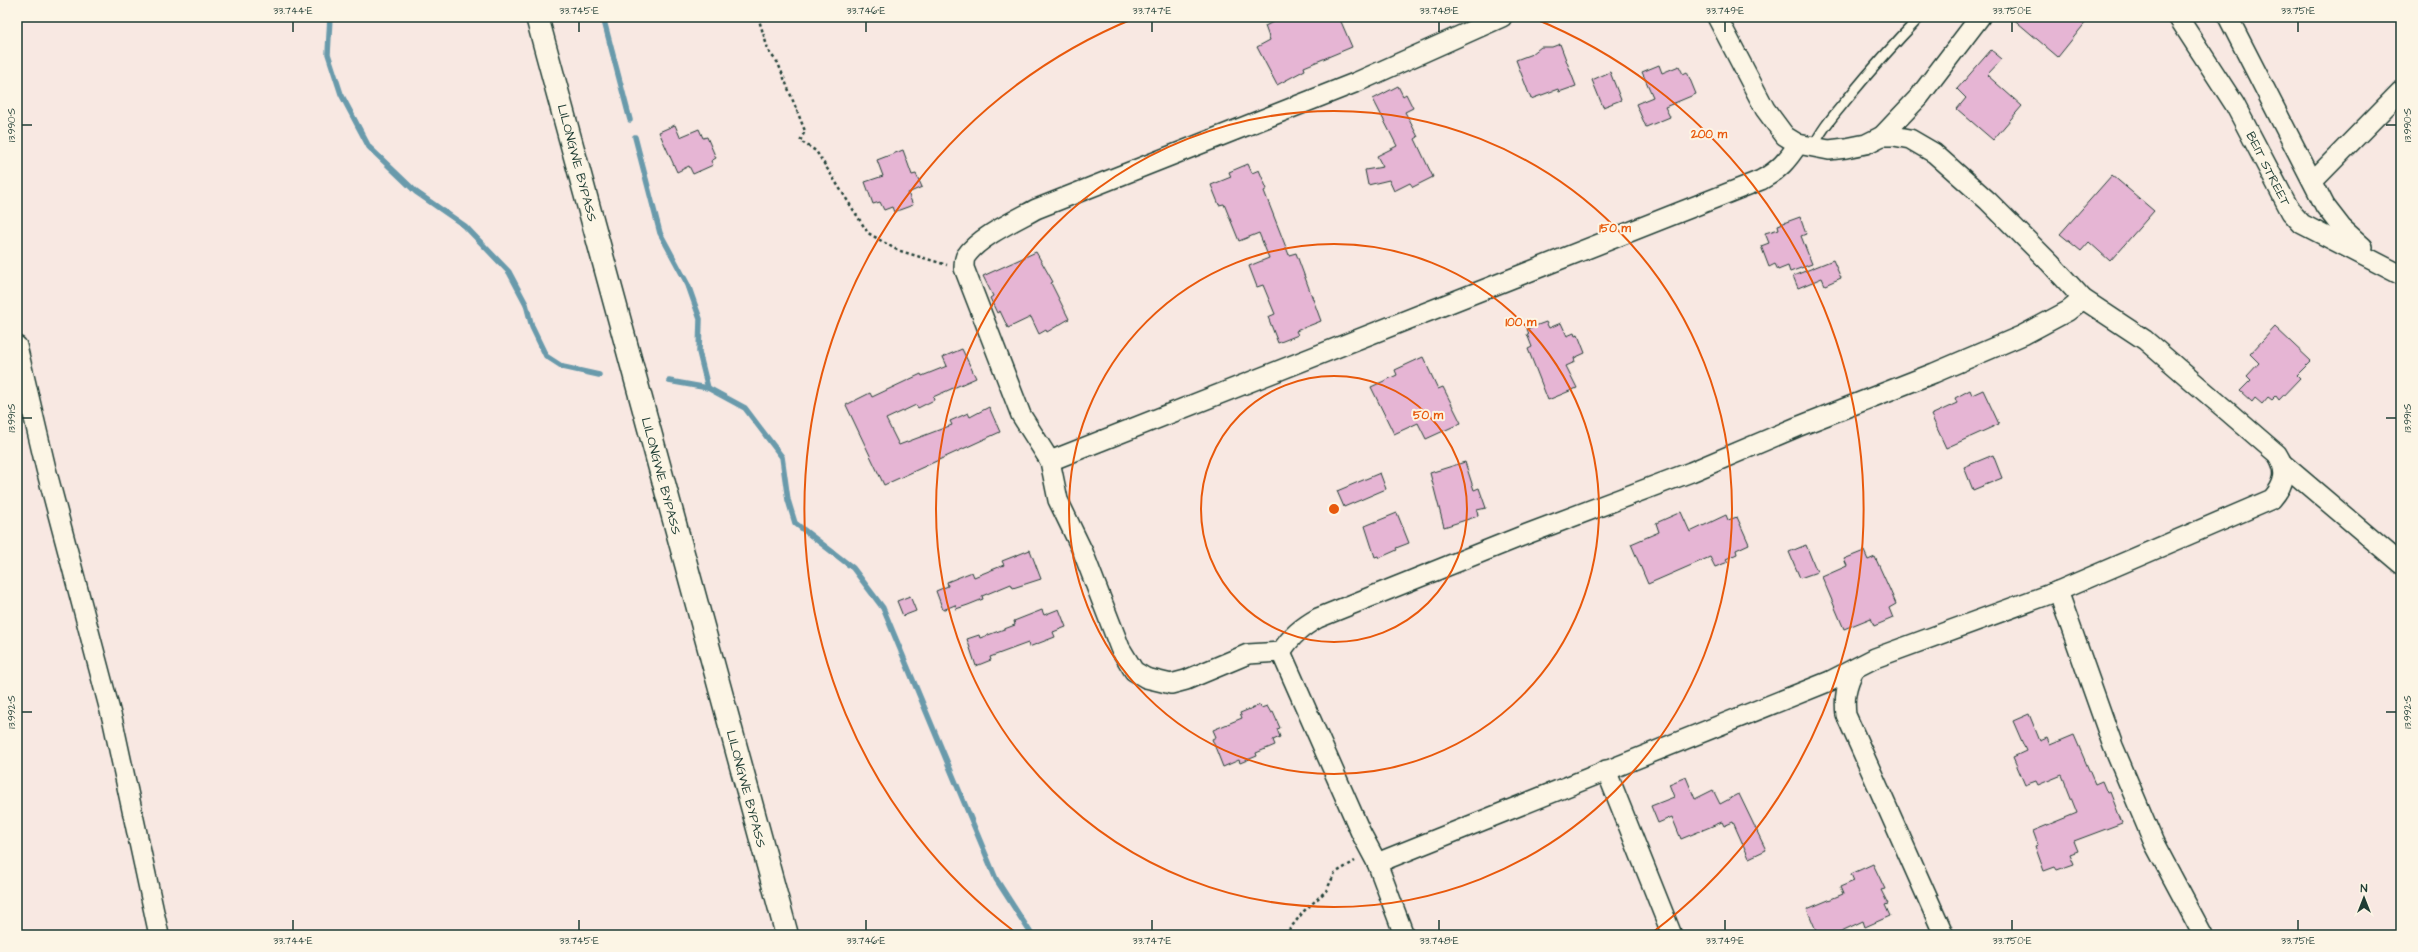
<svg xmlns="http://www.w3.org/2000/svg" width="2418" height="952" viewBox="0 0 2418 952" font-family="'Architects Daughter',sans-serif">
	<rect width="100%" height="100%" fill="#f8e8e2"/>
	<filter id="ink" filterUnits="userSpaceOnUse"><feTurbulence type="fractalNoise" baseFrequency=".025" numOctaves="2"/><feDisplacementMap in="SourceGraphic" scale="8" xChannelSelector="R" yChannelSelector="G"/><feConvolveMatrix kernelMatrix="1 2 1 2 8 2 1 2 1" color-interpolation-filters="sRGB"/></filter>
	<g filter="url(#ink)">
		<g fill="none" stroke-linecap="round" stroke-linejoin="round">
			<g stroke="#699aab" stroke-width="5.5">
				<polyline points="330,17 328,54 341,94 369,147 416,192 465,226 509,272 526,304 532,327 546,356 563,367 599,375"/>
				<polyline points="603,17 630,120"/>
				<polyline points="635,137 660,233 688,285 700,319 699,352 708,388"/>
				<polyline points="669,381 708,388 745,408 782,457 788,500 795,523 853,568 883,608 996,879 1032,935"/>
			</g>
		</g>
		<g fill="#e6b5d4" stroke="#1f3d34">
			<polygon points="1283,17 1339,17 1352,47 1304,67 1305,70 1277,85 1257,47 1270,40 1265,26"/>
			<polygon points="2011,17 2090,17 2058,57"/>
			<polygon points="1560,44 1576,86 1559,92 1558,89 1531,99 1516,60 1532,54 1541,47 1552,47"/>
			<polygon points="1991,50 2002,59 1987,75 2022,106 1993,140 1957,109 1966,98 1957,89"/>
			<polygon points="1659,65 1662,73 1679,66 1683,74 1687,72 1696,94 1665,107 1670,117 1646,127 1636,104 1653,97 1642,72"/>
			<polygon points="1610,72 1621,100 1603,107 1592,80"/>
			<polygon points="1398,86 1403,96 1406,94 1413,108 1405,112 1418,137 1415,139 1433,177 1413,187 1410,183 1394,191 1389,180 1368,185 1365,170 1383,167 1377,156 1397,146 1373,99"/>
			<polygon points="675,125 680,137 699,129 703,138 707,137 716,158 711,161 713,165 693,174 689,166 677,172 659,132"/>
			<polygon points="903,150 912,175 916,174 922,187 908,193 913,205 894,212 892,207 884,210 880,202 873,204 865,182 883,176 877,160"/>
			<polygon points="1248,164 1252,173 1259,170 1267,189 1264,191 1289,255 1296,253 1321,321 1296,331 1298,335 1278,343 1268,317 1275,314 1263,285 1257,287 1249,266 1269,258 1259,233 1239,241 1224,204 1219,205 1211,185 1231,177 1229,172"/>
			<polygon points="2112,175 2154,211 2110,261 2089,242 2081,251 2060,234"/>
			<polygon points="1800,217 1806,234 1801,236 1812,264 1790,272 1788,266 1778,270 1775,264 1769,267 1761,246 1769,243 1765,233 1779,229 1778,225"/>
			<polygon points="1036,252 1053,282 1051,283 1069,319 1047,332 1046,330 1039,334 1031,317 1008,328 1000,311 997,313 990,298 993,296 983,276"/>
			<polygon points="1833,260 1841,278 1825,285 1822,278 1798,288 1793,276"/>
			<polygon points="1546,322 1549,328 1561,323 1567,336 1574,333 1575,336 1578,335 1585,353 1574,358 1575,362 1566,366 1577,388 1548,400 1528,349 1532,347 1527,334 1529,334 1527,329"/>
			<polygon points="2275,327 2311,361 2297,375 2300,378 2279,400 2276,396 2272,400 2268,397 2262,404 2255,398 2252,402 2240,391 2251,380 2247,376 2259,363 2250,354"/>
			<polygon points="962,349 976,378 933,397 934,400 918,408 916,405 886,419 899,445 952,425 950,421 968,413 970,417 989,407 1000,432 884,485 846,405 870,393 872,397 921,374 922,376 947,366 943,357"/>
			<polygon points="1423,357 1438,389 1443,387 1461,423 1426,439 1418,423 1394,434 1371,387 1397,375 1395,370"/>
			<polygon points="1970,390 1972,395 1983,390 1999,424 1946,448 1931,415 1957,403 1955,398"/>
			<polygon points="1993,455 2002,478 1973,490 1964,467"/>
			<polygon points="1465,462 1474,490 1479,488 1486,508 1477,510 1478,516 1444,527 1430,473"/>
			<polygon points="1380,473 1386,489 1344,507 1337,491"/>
			<polygon points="1681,512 1690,532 1726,515 1728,520 1737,517 1749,544 1736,550 1737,554 1726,559 1728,562 1715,567 1710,557 1648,584 1631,544 1659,532 1656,523"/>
			<polygon points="1397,513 1409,543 1396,548 1397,550 1379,558 1378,556 1375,557 1365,526"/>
			<polygon points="1806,545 1817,572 1800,578 1789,552"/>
			<polygon points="1030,550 1041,579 1013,588 1011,584 982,596 983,599 968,605 956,609 955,605 943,610 936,591 948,586 947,582 972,572 974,577 1004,565 1002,561"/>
			<polygon points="1864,551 1868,560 1875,557 1890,590 1896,604 1889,608 1893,618 1874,626 1871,618 1844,629 1822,577 1847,566 1844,559"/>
			<polygon points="910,596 916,611 903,616 897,601"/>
			<polygon points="1059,609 1066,627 1053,632 1055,637 1029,647 1028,643 990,657 991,660 976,666 967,639 979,635 980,638 1015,625 1014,621 1042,610 1044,615"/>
			<polygon points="1260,705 1261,708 1267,706 1271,713 1273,712 1280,728 1277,729 1280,737 1273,740 1275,745 1256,753 1257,756 1240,763 1239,760 1223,767 1212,739 1216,737 1213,730 1242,718 1240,713"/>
			<polygon points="2029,714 2040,741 2047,738 2050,745 2074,735 2095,784 2102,781 2107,793 2110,792 2122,823 2074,841 2078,851 2070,854 2074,864 2057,870 2055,867 2044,871 2035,846 2038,845 2033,831 2077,813 2062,775 2038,785 2036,781 2025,785 2013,757 2026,751 2013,721"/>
			<polygon points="1686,777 1695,799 1713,790 1720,804 1739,794 1766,850 1749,858 1733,822 1724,826 1722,822 1681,839 1672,817 1658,823 1651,806 1674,797 1669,784"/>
			<polygon points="1873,864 1885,889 1881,890 1888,904 1885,905 1890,916 1865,927 1863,921 1833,935 1818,935 1807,909 1843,894 1840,887 1854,881 1851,874"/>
		</g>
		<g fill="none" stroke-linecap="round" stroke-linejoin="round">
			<defs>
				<path id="lane" d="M1813,148c8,-19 22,-34 35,-50 23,-28 47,-55 72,-81"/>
				<g id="street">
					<polyline points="2178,17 2235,105 2291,212 2302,224 2401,275"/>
					<polyline points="2228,17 2325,206 2342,228 2363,247"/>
					<polyline points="1882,136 1919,97 1980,17"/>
					<polyline points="2313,181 2401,91"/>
					<polyline points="17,346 46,469 113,722 159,935"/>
					<path d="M1050,461l711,-281c17,-9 27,-20 37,-36"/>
					<polyline points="2283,464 2401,564"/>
					<polyline points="2058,591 2113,746 2154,843 2203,935"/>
					<path d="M1281,652l-33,2 -62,26 -15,4 -25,-6 -12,-7 -14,-23 -37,-96 -25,-52 -8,-39 -29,-46 -57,-147c0,-3 0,-9 2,-12 13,-19 50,-36 70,-47l321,-127 145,-65"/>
					<path d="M1281,652c10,-16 21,-25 37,-34l209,-84 164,-62 106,-45 137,-54 89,-38 45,-24 15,-12"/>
					<polyline points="1281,652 1361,833 1377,863 1404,935"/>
					<path d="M1854,670c-8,16 -10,28 -8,45l98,220"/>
					<polyline points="1606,770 1672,935"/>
					<path d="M1377,863l453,-182 45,-23 183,-67 214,-92c13,-15 16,-28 5,-45l-132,-114 -62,-41 -33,-36 -62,-62 -54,-48 -24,-14 -16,-3h-12l-16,8 -20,4 -17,2 -31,-6 -13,-8 -20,-27 -48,-92"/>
				</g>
				<polyline id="primary" points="537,17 787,935"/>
			</defs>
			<use href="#lane" stroke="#1f3d34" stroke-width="12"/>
			<use href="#street" stroke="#1f3d34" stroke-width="22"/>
			<use href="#primary" stroke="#1f3d34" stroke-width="25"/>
			<g stroke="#1f3d34" stroke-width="2.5" stroke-dasharray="3 3" stroke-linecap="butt">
				<polyline points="758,17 769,52 778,63 805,131 800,141 816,151 868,233 897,250 947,265"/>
				<polyline points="1285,935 1304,911 1326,891 1335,873 1355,861"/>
			</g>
			<use href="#lane" stroke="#fcf5e5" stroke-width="9"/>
			<use href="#street" stroke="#fcf5e5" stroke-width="19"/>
			<use href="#primary" stroke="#fcf5e5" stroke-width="22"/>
		</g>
	</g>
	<path fill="none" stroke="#1f3d34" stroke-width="1.5" d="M293,22v10M579,22v10M866,22v10M1152,22v10M1439,22v10M1725,22v10M2012,22v10M2298,22v10M22,125h10M2386,125h10M22,418h10M2386,418h10M22,712h10M2386,712h10M293,920v10M579,920v10M866,920v10M1152,920v10M1439,920v10M1725,920v10M2012,920v10M2298,920v10"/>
	<g fill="none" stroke="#e8590c" stroke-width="2">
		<circle cx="1334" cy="509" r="133"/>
		<circle cx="1334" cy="509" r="265"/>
		<circle cx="1334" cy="509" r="398"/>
		<path d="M1015 932A530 530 0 0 1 1135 18M1533 18A530 530 0 0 1 1653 932"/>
	</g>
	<g text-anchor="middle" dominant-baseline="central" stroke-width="4" stroke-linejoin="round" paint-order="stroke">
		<g font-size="13" fill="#1f3d34" stroke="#fcf5e5">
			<text transform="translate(577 163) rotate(75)">LILONGWE BYPASS</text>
			<text transform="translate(2268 169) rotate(63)">BEIT STREET</text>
			<text transform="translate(661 476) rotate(75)">LILONGWE BYPASS</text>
			<text transform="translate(746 789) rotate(75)">LILONGWE BYPASS</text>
		</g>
	</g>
	<circle cx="1334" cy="509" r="6" fill="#e8590c" stroke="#fcf5e5" stroke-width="2"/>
	<g font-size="12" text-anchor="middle" font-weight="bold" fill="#e8590c" stroke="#fcf5e5" stroke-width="4" stroke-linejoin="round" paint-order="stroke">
		<text x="1709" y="138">200 m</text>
		<text x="1615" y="232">150 m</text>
		<text x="1521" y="326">100 m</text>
		<text x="1428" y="419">50 m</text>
	</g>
	<rect width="2418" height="952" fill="none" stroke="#fcf5e5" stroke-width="44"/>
	<g transform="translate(2364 898)" stroke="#fcf5e5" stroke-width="3" paint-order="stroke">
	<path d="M0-3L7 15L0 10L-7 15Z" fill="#1f3d34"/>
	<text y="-6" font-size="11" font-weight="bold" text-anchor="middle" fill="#1f3d34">N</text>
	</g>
	<rect x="22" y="22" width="2374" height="908" fill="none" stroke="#1f3d34" stroke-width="1.5"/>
	<g font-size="10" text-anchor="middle" fill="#1f3d34">
		<text x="293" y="14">33.744°E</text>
		<text x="579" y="14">33.745°E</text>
		<text x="866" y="14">33.746°E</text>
		<text x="1152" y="14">33.747°E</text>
		<text x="1439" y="14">33.748°E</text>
		<text x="1725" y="14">33.749°E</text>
		<text x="2012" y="14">33.750°E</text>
		<text x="2298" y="14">33.751°E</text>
		<text transform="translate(11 125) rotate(-90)" y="4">13.990°S</text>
		<text transform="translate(2407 125) rotate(-90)" y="4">13.990°S</text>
		<text transform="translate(11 418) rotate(-90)" y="4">13.991°S</text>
		<text transform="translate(2407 418) rotate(-90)" y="4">13.991°S</text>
		<text transform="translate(11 712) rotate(-90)" y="4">13.992°S</text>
		<text transform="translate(2407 712) rotate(-90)" y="4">13.992°S</text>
		<text x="293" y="944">33.744°E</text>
		<text x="579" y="944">33.745°E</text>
		<text x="866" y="944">33.746°E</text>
		<text x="1152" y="944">33.747°E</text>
		<text x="1439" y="944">33.748°E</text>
		<text x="1725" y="944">33.749°E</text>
		<text x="2012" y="944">33.750°E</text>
		<text x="2298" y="944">33.751°E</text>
	</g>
</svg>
